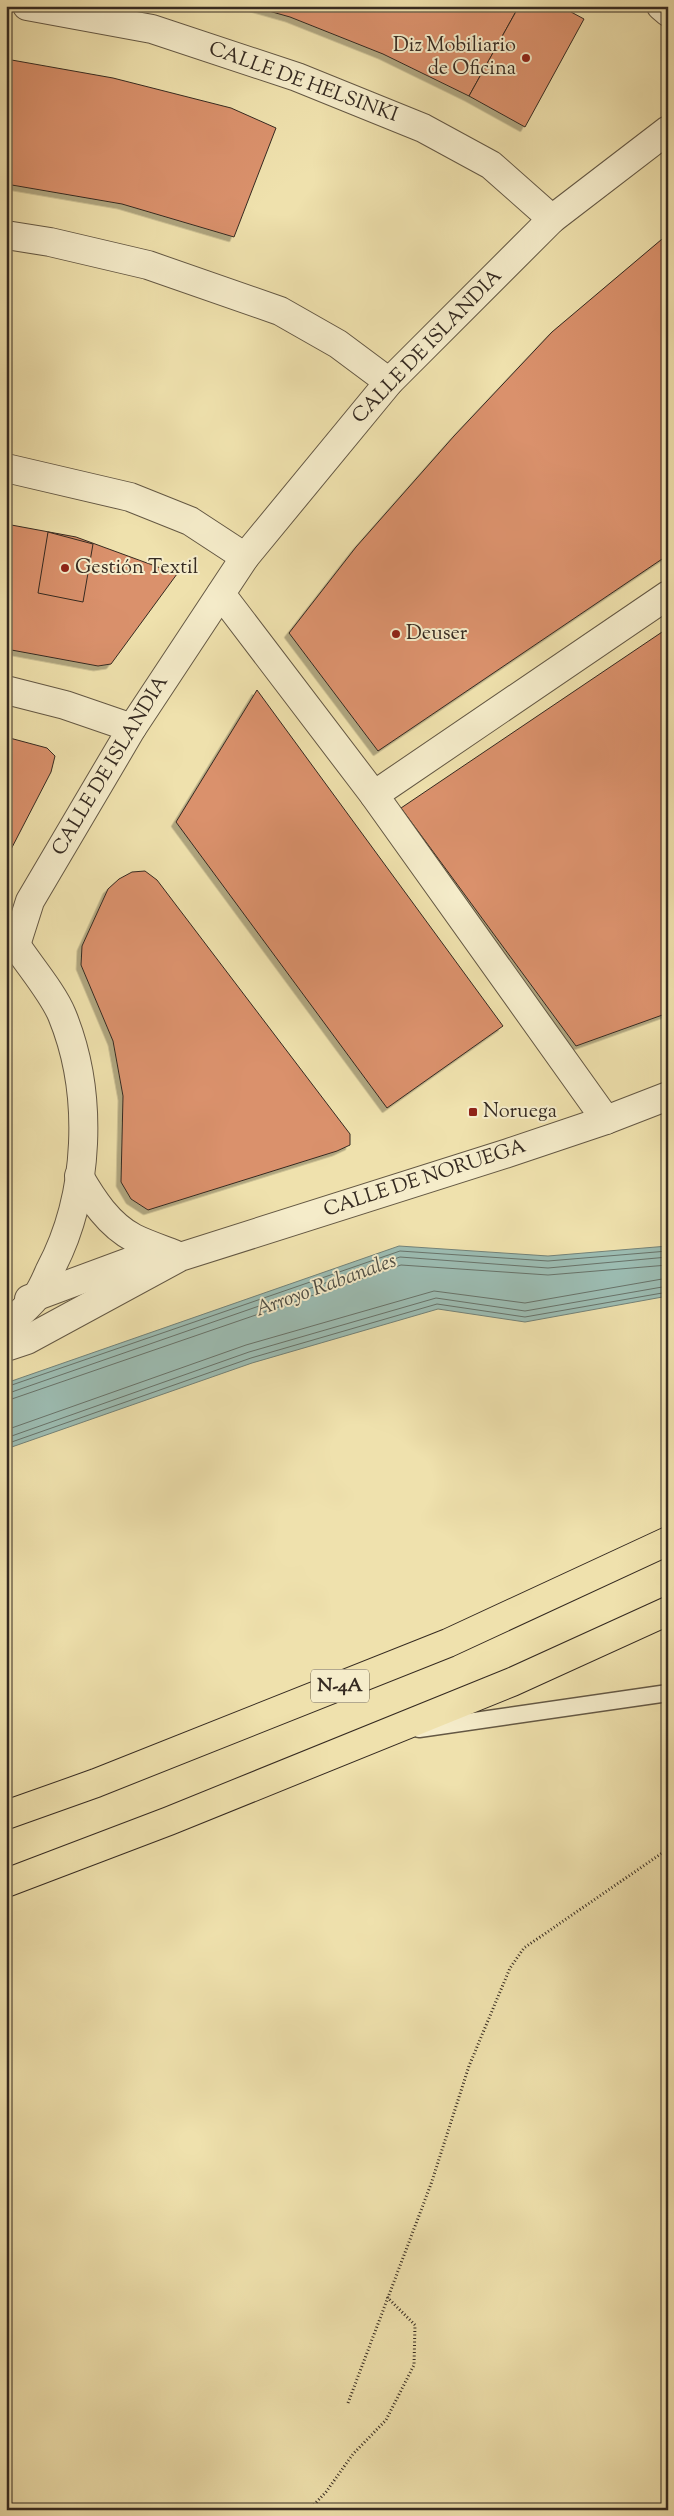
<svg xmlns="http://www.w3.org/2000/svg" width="674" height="2516" viewBox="0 0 674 2516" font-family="'Sorts Mill Goudy',serif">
	<defs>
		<filter id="shadow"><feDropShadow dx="-4.5" dy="4.5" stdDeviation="0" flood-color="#0004"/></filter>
	</defs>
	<rect width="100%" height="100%" fill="#efe1ad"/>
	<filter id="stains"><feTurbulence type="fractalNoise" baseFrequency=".004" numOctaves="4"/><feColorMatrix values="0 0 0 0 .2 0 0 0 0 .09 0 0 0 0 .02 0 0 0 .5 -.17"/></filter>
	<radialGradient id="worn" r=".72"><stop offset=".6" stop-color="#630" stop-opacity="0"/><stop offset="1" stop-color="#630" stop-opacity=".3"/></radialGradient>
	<polygon fill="#9cbcb2" stroke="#738278" points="399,1246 548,1256 668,1246 668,1296 525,1322 438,1309 252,1363 6,1449 6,1383"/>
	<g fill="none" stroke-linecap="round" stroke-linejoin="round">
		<g stroke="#68736a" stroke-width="1">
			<polyline points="6,1387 400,1251 548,1261 668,1251"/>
			<polyline points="6,1394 400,1257 548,1268 668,1257"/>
			<polyline points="6,1401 401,1265 548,1275 668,1265"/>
			<polyline points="6,1430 246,1345 434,1291 525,1303 668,1278"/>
			<polyline points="6,1438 249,1352 436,1298 525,1311 668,1286"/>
			<polyline points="6,1444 251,1358 437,1304 525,1317 668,1292"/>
		</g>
	</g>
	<g fill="#da916c" stroke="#352a21" filter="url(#shadow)">
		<polygon points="251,6 519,6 469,96 383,54 290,17"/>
		<polygon points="519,6 560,6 584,19 525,127 469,96"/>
		<polygon points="6,59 113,78 231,108 276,128 234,237 122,204 6,184"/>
		<polygon points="668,234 668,555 378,751 289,633 356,547 454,436 552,332"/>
		<polygon points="6,524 76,537 177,574 111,664 98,666 6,649"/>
		<polygon points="48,532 93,544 83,602 38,593"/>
		<polygon points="668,628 668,1013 576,1046 401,808"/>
		<polygon points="257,690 503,1026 387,1108 176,822"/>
		<polygon points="6,737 47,748 55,756 51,772 6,859"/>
		<polygon points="145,871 157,880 350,1134 350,1145 337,1151 148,1210 131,1199 121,1182 123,1096 113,1041 81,965 82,946 108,889 119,879 132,872"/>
		<polygon points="6,1089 8,1150 6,1156"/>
	</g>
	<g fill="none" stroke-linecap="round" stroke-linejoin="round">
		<defs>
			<polyline id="service" points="419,1729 668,1693"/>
			<g id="minor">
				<polyline points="27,6 152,29 297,77 423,128 491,165 552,219"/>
				<polyline points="661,6 668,12"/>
				<polyline points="6,235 50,242 148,265 280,311 338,344 389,382"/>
				<polyline points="6,468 130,497 190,521 245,557"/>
				<polyline points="221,594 374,795 668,595"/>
				<polyline points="6,690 65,705 132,728"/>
				<polyline points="374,795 606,1120"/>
			</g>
			<g id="tertiary">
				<path d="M6,939l10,6c13,20 37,48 46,70 32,78 28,180 -12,255 -4,9 -8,19 -14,27 -8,10 -20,20 -30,29"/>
				<polyline points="16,945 30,901 132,728 245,557 389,382 552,219 668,130"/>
				<path d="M79,1176c13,23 30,49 55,62 12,6 27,11 40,16"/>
				<polyline points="29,1299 134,1260 171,1257"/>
				<polyline points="6,1347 27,1340 180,1257 508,1153 606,1120 668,1096"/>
			</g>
			<g id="primary">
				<polyline points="6,1815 96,1783 448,1643 668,1541"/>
				<polyline points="6,1883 169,1821 512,1682 668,1611"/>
			</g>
		</defs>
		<use href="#service" stroke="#645844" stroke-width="19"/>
		<use href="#minor" stroke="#645844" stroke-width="30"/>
		<use href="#tertiary" stroke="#645844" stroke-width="30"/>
		<use href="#primary" stroke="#352a21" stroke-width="30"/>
		<g stroke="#352a21" stroke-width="3" stroke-dasharray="1 2.5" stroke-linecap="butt">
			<polyline points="348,2403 431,2184 469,2066 510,1968 524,1948 668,1849"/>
			<polyline points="309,2510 326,2492 353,2454 386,2420 414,2365 415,2325 387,2297"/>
		</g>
		<use href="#service" stroke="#f5ecca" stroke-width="16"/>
		<use href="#minor" stroke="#f5ecca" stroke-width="28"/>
		<use href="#tertiary" stroke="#f5ecca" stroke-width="28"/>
		<use href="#primary" stroke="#efe1ad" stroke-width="28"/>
	</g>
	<g fill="#8f2418" stroke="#f5ecca" stroke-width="2">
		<circle cx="526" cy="58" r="5"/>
		<circle cx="65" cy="568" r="5"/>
		<circle cx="396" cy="634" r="5"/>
		<rect x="468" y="1107" width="10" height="10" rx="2.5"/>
	</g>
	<g text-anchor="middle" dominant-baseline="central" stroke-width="4" stroke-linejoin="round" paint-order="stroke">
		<rect fill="#f5ecca" stroke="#6f6454" stroke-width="1" x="311" y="1669.5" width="58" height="33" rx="4"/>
		<g font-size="19" font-weight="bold" fill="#352a21">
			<text x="340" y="1686">N-4A</text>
		</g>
		<g font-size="20" fill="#352a21" stroke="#f5ecca" text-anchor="start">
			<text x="516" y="46" text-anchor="end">Diz Mobiliario<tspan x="516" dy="23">de Oficina</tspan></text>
			<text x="75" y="568">Gestión Textil</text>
			<text x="406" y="634">Deuser</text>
			<text x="483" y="1112">Noruega</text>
		</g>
		<g font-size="20" fill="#352a21" stroke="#f5ecca">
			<text transform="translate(303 83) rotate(20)">CALLE DE HELSINKI</text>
			<text transform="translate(428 347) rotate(-46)">CALLE DE ISLANDIA</text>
			<text transform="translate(111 766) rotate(-59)">CALLE DE ISLANDIA</text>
			<text transform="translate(425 1179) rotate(-18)">CALLE DE NORUEGA</text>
		</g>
		<g font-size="21" font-style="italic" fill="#4f4e45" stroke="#f5ecca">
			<text transform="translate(326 1286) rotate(-20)">Arroyo Rabanales</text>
		</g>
	</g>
	<rect width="674" height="2516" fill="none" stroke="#efe1ad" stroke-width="25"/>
	<rect x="8" y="8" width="659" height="2501" fill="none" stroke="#352a21" stroke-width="2.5"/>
	<rect x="12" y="12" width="649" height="2491" fill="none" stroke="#352a21"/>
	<rect width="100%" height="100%" filter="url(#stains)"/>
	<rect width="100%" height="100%" fill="url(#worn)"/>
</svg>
